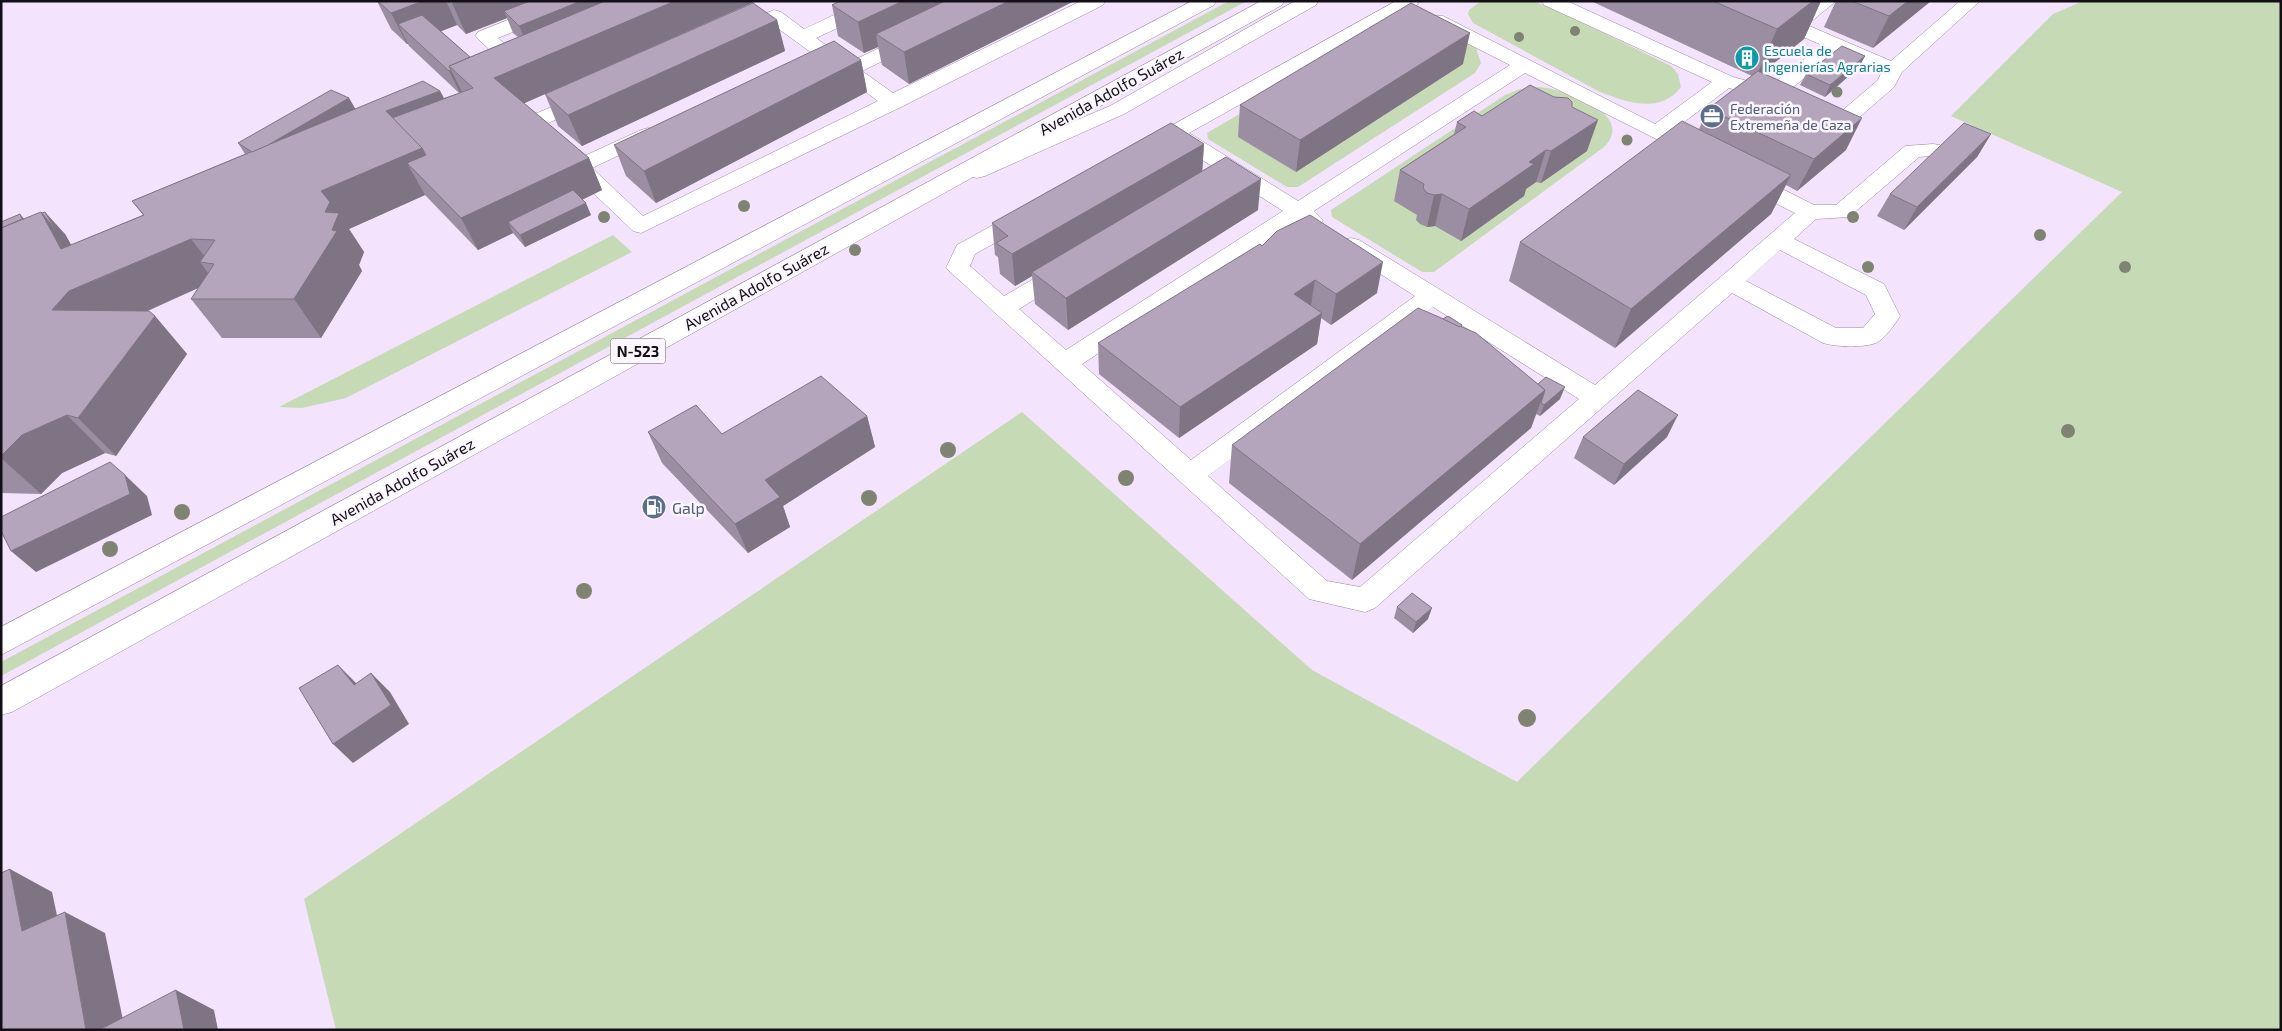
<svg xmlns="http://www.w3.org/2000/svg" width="2282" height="1031" viewBox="0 0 2282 1031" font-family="'Exo 2',sans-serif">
	<rect width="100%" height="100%" fill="#f3e3fc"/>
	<g fill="#c6dab5">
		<polygon points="1229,1 1245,2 1,676 1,662"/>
		<path d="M1481,1h51l25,9 114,56 7,8 3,13c-21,28 -56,15 -83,4l-125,-68 -5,-9 1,-4z"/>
		<polygon points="2083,1 2281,1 2281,1030 336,1030 304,899 1022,412 1312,670 1517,782 2122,192 1951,116 2053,14"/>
		<polygon points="1434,25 1476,48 1481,63 1475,73 1298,187 1287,187 1208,139 1207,133 1382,31"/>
		<path d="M1538,87c25,1 99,27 66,60l-170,125h-12l-90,-55 -1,-7 174,-115 15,-6z"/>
		<polygon points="613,235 632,252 346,398 302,408 279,407"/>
	</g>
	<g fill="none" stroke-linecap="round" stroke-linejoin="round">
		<defs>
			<g id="minor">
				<path d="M555,1h26l-2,4 -81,33 19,17 9,-3 7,2 3,4c-6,9 -18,12 -28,9l-33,-31 3,-4z"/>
				<polygon points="864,1 889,1 887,5 816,38 850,62 906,35 920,35 923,39 920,43 862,71 893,93 1081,1 1105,1 1103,5 901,107 641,233 633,231 520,123 523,119 587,92 594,94 597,98 594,102 544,125 580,158 641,130 648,128 655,130 658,134 655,138 592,168 643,216 878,101 772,24 746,35 732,35 729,31 732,27 774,10 781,12 804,29"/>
				<polygon points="1295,1 1318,1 1316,5 1124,114 985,176 977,178 969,176 966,171 969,166 1110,106"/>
				<path d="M1396,1h23l-2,4 -228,128 109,68 212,-136 -81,-41 -2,-4 2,-4h14l212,108 57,-42 -168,-77 -2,-4h25l166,76 36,10 53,-42 -94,-40 -2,-4h25l40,17 24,-17h21l-29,24 84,36 69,-60h20l-78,71 -8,15 -48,42c-11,3 -30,-2 -36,-12l3,-4 7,-2 16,5 42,-36 4,-9 -44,-19 -54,42 -2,5 -7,2 -46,-13 -58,44 33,16 3,5 -3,5 -8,1 -171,-86 -211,138 9,9 -3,5 -8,2 -13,-5 -217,142 109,96 224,-164 -72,-46 -3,-5 3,-5 8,-2 8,2 236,145 200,-172 -56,-28 -3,-5 3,-5 8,-2 8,2 59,30h22l69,-59 28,-2 7,1 4,5 -4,5 -21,2 -70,60 -33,2 -22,20 90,45 16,32c-5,8 -15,23 -24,27 -14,5 -39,4 -53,0l-91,-50 -357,315 -10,4 -56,-13 -363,-331 11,-23 61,-34 8,-2 8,2 3,5 -3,5 -59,33 -5,12 34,30 54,-31 8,-3 8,3 4,5 -4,5 -55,34 47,41 217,-139 -109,-69 -18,10 -7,1 -7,-1 -4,-5 4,-5zM1780,250l86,45 9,19 -12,14h-27l-90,-47zM1433,307l146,92 -219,188 -33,-6 -119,-105z"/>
			</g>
			<g id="highway">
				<polygon points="1192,1 1216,1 1214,5 1,655 1,627"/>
				<polygon points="1261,1 1284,1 1282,5 12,712 1,715 1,686"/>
			</g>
		</defs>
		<use href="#minor" stroke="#988aa0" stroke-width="1"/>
		<use href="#highway" stroke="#988aa0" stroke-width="1"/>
		<use href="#minor" fill="#fff" fill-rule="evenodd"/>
		<use href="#highway" fill="#fff" fill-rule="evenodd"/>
	</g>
	<g fill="#7f8472">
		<circle cx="1575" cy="31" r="5"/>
		<circle cx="1519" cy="37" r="5"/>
		<circle cx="1837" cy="92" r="5.5"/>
		<circle cx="1627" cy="140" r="5.5"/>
		<circle cx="744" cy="206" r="6"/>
		<circle cx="604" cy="217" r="6"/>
		<circle cx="1853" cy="217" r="6"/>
		<circle cx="2040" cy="235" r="6"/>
		<circle cx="855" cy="250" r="6"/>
		<circle cx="1868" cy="267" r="6"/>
		<circle cx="2125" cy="267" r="6"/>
		<circle cx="2068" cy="431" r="7"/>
		<circle cx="948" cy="450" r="8"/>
		<circle cx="1126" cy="478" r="8"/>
		<circle cx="869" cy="498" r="8"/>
		<circle cx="182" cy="512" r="8"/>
		<circle cx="110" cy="549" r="8"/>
		<circle cx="584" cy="591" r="8"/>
		<circle cx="1527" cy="718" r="9"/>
	</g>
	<g fill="#9b8ea2" fill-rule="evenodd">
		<path d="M377,1h379l-232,102 65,55 13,32 -20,10 9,15 -66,32 -12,-14 -35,17 -53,-55 -76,34 15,23 -5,13 3,6 -41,67h-99l-31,-39 7,-11 -50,23 7,5 32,38 -71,102 -11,-3 -43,20 -21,21 -40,-1v-271l23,-3 41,15 6,11 72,-30 -11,-14 113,-47 -7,-11 111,-45 6,11 85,-18 4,7 15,-5 -50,-47 -1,-2h-1l-16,-15zM507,18l6,15 5,4 -48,20 -29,-26 16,-6 9,9z"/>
		<polygon points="840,1 1074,1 909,84 882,65 878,47 864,53 838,36 832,5"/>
		<polygon points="1591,1 1821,1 1804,39 1762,73 1846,150 1797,191 1786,185 1771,214 1615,348 1509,281 1520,242 1699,129 1708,109 1752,76"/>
		<polygon points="1836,1 1931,1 1873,48 1824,27"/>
		<polygon points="777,20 785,51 582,146 558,126 545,94"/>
		<polygon points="1865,56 1859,67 1825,97 1800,85 1806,74"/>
		<polygon points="861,60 867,92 656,203 626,176 614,145"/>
		<polygon points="1463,64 1296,172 1238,137 1240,105"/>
		<polygon points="1572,107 1587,151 1541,183 1536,182 1526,189 1524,196 1461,241 1435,226 1427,227 1420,224 1416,220 1417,215 1394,201 1400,170 1454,134 1457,122 1482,116"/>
		<polygon points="1991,134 1977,157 1904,230 1877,216 1890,194"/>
		<polygon points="1204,144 1202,171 1258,210 1068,330 1035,304 1032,276 1015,286 1000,274 998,257 995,255 992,223"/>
		<polygon points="1262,246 1377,293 1331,325 1321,318 1317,344 1179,438 1099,374 1098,343"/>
		<polygon points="1443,319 1462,325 1462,327 1538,384 1560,399 1540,416 1536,414 1531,428 1352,580 1229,483 1232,445"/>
		<polygon points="867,416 875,447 783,506 790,527 748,553 662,463 648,432 722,434"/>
		<polygon points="1583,437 1667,437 1614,485 1574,458"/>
		<polygon points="1397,607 1428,619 1413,633 1394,618"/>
	</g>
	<g fill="#7e7484">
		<polygon points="423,1 446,1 457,25 416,41 398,24 408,44 407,44 391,13"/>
		<polygon points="456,1 548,1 504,11 507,18 466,34 452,3"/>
		<polygon points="581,1 643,1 529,48 519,26"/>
		<polygon points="675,1 756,1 509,110 494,78"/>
		<polygon points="903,1 973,1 876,34 878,47 864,53 858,22"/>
		<polygon points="1009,1 1074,1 909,84 904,52"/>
		<polygon points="1813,1 1821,1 1804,39 1756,77 1777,29"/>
		<polygon points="1908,1 1931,1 1873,48 1889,16"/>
		<polygon points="777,20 785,51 582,146 568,115"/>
		<polygon points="1470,33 1463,64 1296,172 1300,140"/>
		<polygon points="1865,56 1859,67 1825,97 1830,85"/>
		<polygon points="861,60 867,92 656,203 644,171"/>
		<polygon points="451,70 462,92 460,93 449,71"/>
		<polygon points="440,91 460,130 417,147 386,111"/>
		<polygon points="349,98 356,110 268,145"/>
		<polygon points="1862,118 1846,150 1797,191 1814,159"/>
		<polygon points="1598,120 1587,151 1541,183 1551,151"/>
		<polygon points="1991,134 1977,157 1904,230 1917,207"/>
		<polygon points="1204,144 1202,175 1032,272 1032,276 1015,286 1012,254"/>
		<polygon points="422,148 443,187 407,163 425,195 349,229 364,252 359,265 362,271 321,338 294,299 325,212 321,191"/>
		<polygon points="1546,150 1536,182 1526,189 1524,196 1461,241 1469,209 1529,162"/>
		<polygon points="589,158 602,190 516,231 508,222 513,233 478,250 461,218"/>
		<polygon points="1791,175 1771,214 1615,348 1631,309"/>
		<polygon points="1261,179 1258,210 1068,330 1066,298"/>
		<polygon points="1442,194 1435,226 1427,227 1434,195"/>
		<polygon points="586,203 591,215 525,247 520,235"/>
		<polygon points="41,212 55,229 45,212 65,234 92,282 191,239 210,263 200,262 214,281 103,330 52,310 23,221 20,214 38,235"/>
		<polygon points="1383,262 1377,293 1331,325 1336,294"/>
		<polygon points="1315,280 1310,311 1294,294"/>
		<polygon points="1322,313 1317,344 1179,438 1180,407"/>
		<polygon points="155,316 187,354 116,456 78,418"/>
		<polygon points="1565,387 1560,399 1540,416 1544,405"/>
		<polygon points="1545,390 1531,428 1352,580 1360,544"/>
		<polygon points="67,415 105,453 62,473 41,494 1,458 1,456 22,435"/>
		<polygon points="1678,415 1667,437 1614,485 1624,464"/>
		<polygon points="867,416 875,447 783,506 790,527 748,553 735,524 765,480"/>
		<polygon points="125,475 147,496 152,515 36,572 11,551"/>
		<polygon points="1432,608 1428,619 1413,633 1416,622"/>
		<polygon points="338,665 357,684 354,685"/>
		<polygon points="371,673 390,692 409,724 353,763 333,744"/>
		<polygon points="10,869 52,892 65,953 22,931"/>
		<polygon points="65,912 105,933 125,1030 86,1030"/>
		<polygon points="176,990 214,1010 218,1030 184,1030"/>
	</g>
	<g fill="#b4a5bc" stroke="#7e7484">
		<polygon points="378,1 423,1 391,13"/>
		<polygon points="530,1 581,1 519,26 504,11"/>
		<polygon points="605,1 675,1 494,78 589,158 461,218 407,163 426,155 422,148 392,118 473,88 449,66"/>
		<polygon points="840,1 903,1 858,22 832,5"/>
		<polygon points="945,1 1009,1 904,52 876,34"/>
		<polygon points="1713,1 1813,1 1777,29"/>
		<polygon points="1852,1 1908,1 1889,16"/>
		<polygon points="753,3 777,20 568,115 545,94"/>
		<polygon points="1411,3 1470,33 1300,140 1240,105"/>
		<polygon points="422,15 470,57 449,66 451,70 449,71 398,24"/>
		<polygon points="834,41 861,60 644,171 614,145"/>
		<polygon points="1842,46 1865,56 1830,85 1806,74"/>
		<polygon points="1758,71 1862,118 1814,159 1708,109"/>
		<polygon points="423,81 440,91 386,111 422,148 321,191 330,202 325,212 339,213 332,230 337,231 294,299 191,299 214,264 200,262 215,240 191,239 69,291 52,310 149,311 155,316 78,418 67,415 22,435 1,456 1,228 41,212 61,249 144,215 132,201"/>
		<polygon points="1530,85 1554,97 1568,98 1572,102 1572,107 1598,120 1551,151 1546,150 1529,162 1534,164 1469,209 1442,194 1434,195 1427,193 1423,188 1424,184 1400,170 1466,127 1457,122 1474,111 1482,116"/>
		<polygon points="331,90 349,98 268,145 252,152 238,143"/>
		<polygon points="1682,121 1791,175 1631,309 1520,242"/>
		<polygon points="1171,123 1204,144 1012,254 996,243 1008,236 992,223"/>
		<polygon points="1964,123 1991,134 1917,207 1890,194"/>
		<polygon points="1226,157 1261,179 1066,298 1032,272"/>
		<polygon points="573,190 586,203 520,235 508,222"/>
		<polygon points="45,212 55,229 42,213"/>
		<polygon points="20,214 22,219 1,228 1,222"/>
		<polygon points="1310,215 1383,262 1336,294 1315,280 1294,294 1322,313 1180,407 1098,343 1260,244 1262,246 1277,231"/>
		<polygon points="1418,308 1476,333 1545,390 1360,544 1232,445"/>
		<polygon points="1448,316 1462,325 1460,327 1443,319"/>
		<polygon points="821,376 867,416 765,480 780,497 735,524 648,432 696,405 722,434"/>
		<polygon points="1546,377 1565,387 1544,405 1541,403 1545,390 1538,384"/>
		<polygon points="1638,390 1678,415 1624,464 1583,437"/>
		<polygon points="110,462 125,475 130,494 11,551 1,531 1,517"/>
		<polygon points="1412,593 1432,608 1416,622 1397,607"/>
		<polygon points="338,665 354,685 371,673 391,705 333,744 299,688"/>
		<polygon points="10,869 22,931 65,912 86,1030 1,1030 1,873"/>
		<polygon points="176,990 184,1030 99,1030"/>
	</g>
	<defs>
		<symbol id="building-disc" viewBox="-11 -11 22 22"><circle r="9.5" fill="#0f9aa8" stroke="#fbf5fe"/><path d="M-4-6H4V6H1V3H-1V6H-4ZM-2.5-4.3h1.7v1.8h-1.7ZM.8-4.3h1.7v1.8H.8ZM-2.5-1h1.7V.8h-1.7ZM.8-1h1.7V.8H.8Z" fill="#fff"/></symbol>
		<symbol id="office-disc" viewBox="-11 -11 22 22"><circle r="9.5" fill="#5c6f8a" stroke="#fbf5fe"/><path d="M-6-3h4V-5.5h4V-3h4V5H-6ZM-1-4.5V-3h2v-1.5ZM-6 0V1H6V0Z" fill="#fff"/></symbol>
		<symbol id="fuel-disc" viewBox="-11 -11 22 22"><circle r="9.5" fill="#5c6f8a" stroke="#fbf5fe"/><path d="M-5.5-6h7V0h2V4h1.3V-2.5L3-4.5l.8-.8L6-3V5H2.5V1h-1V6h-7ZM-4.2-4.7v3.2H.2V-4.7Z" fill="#fff"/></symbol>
	</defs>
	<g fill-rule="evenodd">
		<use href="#building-disc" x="1733" y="44" width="28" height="28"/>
		<use href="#office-disc" x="1698" y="102" width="28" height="28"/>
		<use href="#fuel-disc" x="640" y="493" width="28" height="28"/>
	</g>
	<g text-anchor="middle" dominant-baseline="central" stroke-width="5" stroke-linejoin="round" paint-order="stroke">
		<g font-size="14" fill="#0d838f" stroke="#fbf5fe" text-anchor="start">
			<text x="1764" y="50">Escuela de<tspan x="1764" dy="16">Ingenierías Agrarias</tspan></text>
		</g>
		<g font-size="14" fill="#4e5e75" stroke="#fbf5fe" text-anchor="start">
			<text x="1730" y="108">Federación<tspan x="1730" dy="16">Extremeña de Caza</tspan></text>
		</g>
		<rect fill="#fbf5fe" stroke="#59545c" stroke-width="1" x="610.5" y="338.5" width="55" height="25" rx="4"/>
		<g font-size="15" font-weight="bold" fill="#140f17">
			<text x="638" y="351">N-523</text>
		</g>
		<g font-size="16" fill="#140f17" stroke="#fbf5fe">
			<text transform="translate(1111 91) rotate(-29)">Avenida Adolfo Suárez</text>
			<text transform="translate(756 286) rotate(-29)">Avenida Adolfo Suárez</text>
			<text transform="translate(402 481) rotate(-29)">Avenida Adolfo Suárez</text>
		</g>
		<g font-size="16" fill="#4e5e75" stroke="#fbf5fe" text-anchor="start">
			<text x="672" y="507">Galp</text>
		</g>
	</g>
	<rect width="2282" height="1031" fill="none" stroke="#140f17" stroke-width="5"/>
</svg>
